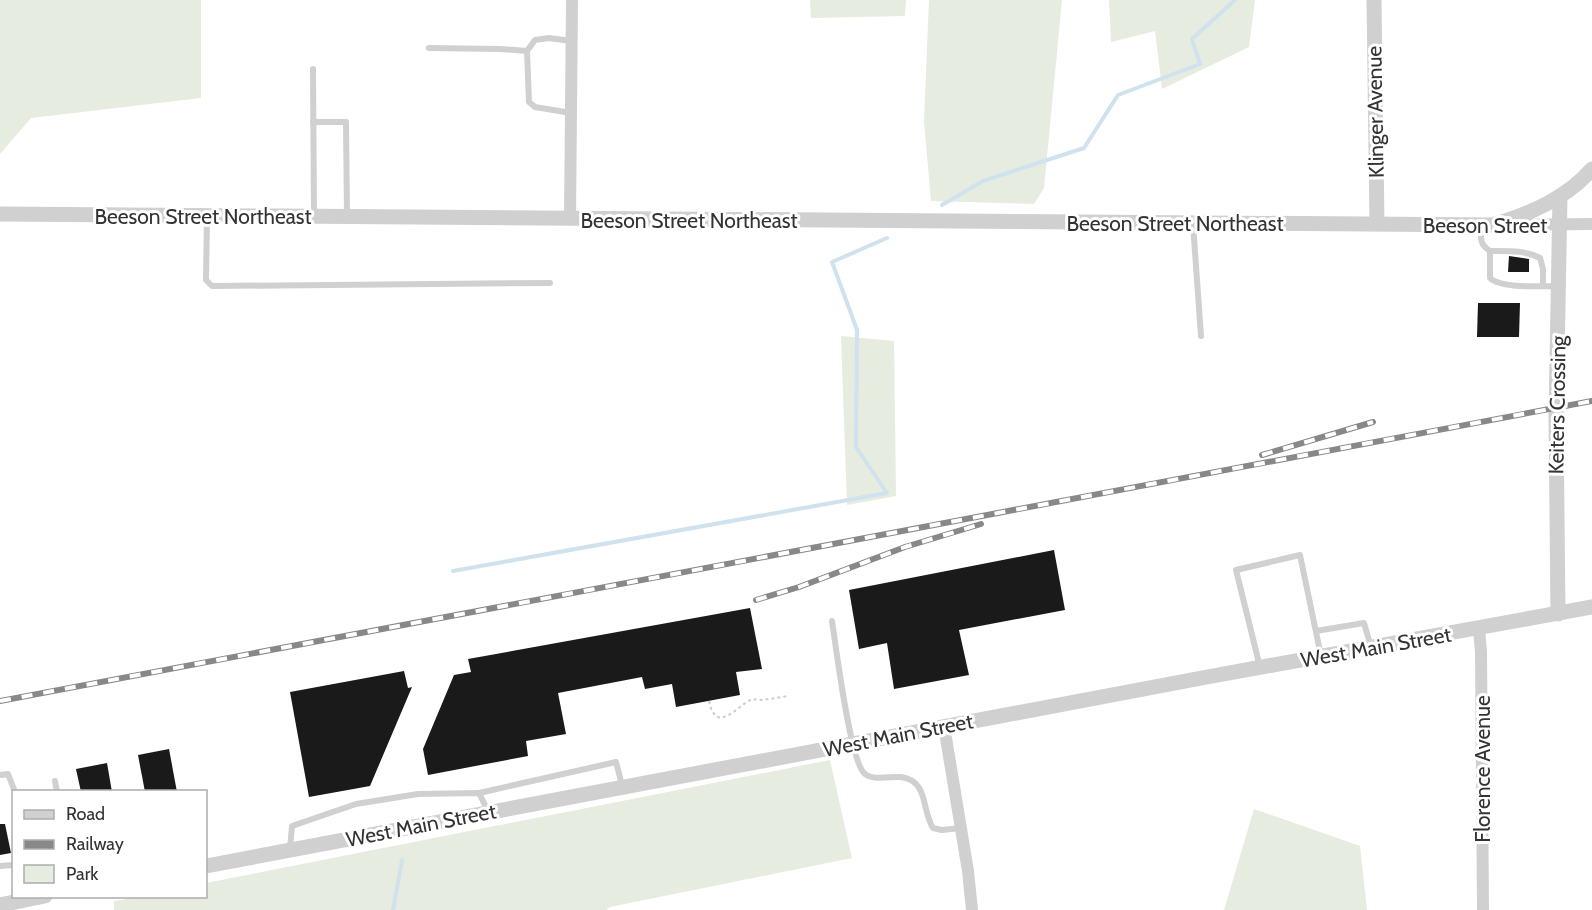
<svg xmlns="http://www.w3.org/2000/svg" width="1592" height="910" viewBox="0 0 1592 910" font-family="Cabin,sans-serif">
	<rect width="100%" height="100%" fill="#fff"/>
	<g fill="#e6ecdf">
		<polygon points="0,0 201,0 201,98 31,118 0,154"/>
		<polygon points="810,0 906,0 905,16 811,18"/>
		<polygon points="929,0 1062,0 1044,188 1034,204 931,201 924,121"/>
		<polygon points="1109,0 1255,0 1249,47 1162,89 1155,31 1111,42"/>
		<polygon points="841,336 894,341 896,496 847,505"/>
		<polygon points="830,760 852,858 610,907 606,910 114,910 114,901 139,897 206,896 206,883"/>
		<polygon points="1254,809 1360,846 1367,910 1224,910"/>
	</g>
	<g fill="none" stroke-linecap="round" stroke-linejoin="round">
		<g stroke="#cfe2ee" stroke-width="4">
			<polyline points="942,205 983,181 1084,148 1118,95 1200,64 1192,39 1235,0"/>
			<polyline points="453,571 887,493 856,447 857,330 832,262 887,238"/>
			<polyline points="393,910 402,860"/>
		</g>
	</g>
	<g fill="#1a1a1a">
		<polygon points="1509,256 1529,259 1529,272 1508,272"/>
		<polygon points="1478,303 1520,303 1519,337 1477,337"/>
		<polygon points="1054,550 1065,610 959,630 969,675 894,689 887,643 859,649 849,590"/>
		<polygon points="750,608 762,669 736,672 740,695 676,707 672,684 645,689 642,677 558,693 566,734 526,741 528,756 428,775 423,749 454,675 471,672 468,659"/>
		<polygon points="404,671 408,688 412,687 370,786 309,797 290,692"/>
		<polygon points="169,749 177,792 145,792 138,755"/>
		<polygon points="107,763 112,792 81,792 76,769"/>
		<polygon points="0,824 5,824 11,853 0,855"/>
	</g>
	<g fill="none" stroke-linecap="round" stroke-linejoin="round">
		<path stroke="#cdcdcd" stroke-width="2" stroke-dasharray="3 3" stroke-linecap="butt" d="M709,701c7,34 27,6 43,-2l11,1 25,-4"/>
		<g stroke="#d0d0d0" stroke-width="6">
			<polyline points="429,48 500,49 527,51"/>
			<polyline points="313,69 314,216"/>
			<polyline points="571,113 535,107 529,102 527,51 535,40 549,38 571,41"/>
			<polyline points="313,122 346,122 347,216"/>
			<polyline points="207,216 206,280 212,286 550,283"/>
			<polyline points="1193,224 1201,336"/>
			<path d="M1481,226c0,12 -2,18 9,25v27c11,11 51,8 67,8"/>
			<path d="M1490,251c17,0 35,-1 50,7l3,11v17"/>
			<path d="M832,621c4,25 18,142 33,153 9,7 26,2 36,3 28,4 20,32 32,51l9,2 19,-2"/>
			<polyline points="1316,631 1364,623 1371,647"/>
			<polyline points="1260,667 1236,570 1300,555 1321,656"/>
			<polyline points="0,775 8,774 15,792"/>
			<polyline points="55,781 57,792"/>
			<polyline points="479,793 616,762 622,785"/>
			<polyline points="290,849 292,826 356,804 418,794 479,793 488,811"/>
			<polyline points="0,866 14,865"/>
		</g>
		<g stroke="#d0d0d0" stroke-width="12">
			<polyline points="570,219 572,0"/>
			<polyline points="1500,225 1592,224"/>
			<polyline points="1479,629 1481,652 1483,910"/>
			<polyline points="944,726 968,871 972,910"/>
		</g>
		<g stroke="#d0d0d0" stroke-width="15">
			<polyline points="1374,0 1377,224"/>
			<path d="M0,214l1492,11c37,-11 74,-26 100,-56"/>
			<polyline points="1558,614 1556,416 1560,196"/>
			<polyline points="206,866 1207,677 1592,607"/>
			<polyline points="0,905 45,896"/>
		</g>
		<defs>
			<g id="rail">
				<polyline points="1262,455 1373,422"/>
				<polyline points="756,600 799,587 905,547 981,524"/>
				<polyline points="0,701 1592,401"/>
			</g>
		</defs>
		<use href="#rail" stroke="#888" stroke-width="6"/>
		<use href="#rail" stroke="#fff" stroke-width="4" stroke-dasharray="11" stroke-linecap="butt"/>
	</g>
	<g text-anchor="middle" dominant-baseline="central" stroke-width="6" stroke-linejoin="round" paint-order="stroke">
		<g font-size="21" fill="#333" stroke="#fff">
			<text transform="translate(1375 112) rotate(-91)">Klinger Avenue</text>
			<text x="203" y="216">Beeson Street Northeast</text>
			<text x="689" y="220">Beeson Street Northeast</text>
			<text x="1175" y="223">Beeson Street Northeast</text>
			<text x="1485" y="225">Beeson Street</text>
			<text transform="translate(1557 405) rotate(-89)">Keiters Crossing</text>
			<text transform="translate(1376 647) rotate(-10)">West Main Street</text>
			<text transform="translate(898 735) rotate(-11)">West Main Street</text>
			<text transform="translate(1482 769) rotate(-90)">Florence Avenue</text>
			<text transform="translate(421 825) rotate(-11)">West Main Street</text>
		</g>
	</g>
	<rect x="12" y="790" width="195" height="108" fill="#ffffff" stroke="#adadad" stroke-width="1.5"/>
	<rect x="24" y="810" width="30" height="9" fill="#d0d0d0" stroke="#adadad" stroke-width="1.5"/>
	<text x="66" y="820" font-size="18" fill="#333333">Road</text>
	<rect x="24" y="840" width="30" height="9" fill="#888888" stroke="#adadad" stroke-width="1.5"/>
	<text x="66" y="850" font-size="18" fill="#333333">Railway</text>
	<rect x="24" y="865" width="30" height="18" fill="#e6ecdf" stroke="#adadad" stroke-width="1.5"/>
	<text x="66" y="880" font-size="18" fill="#333333">Park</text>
</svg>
